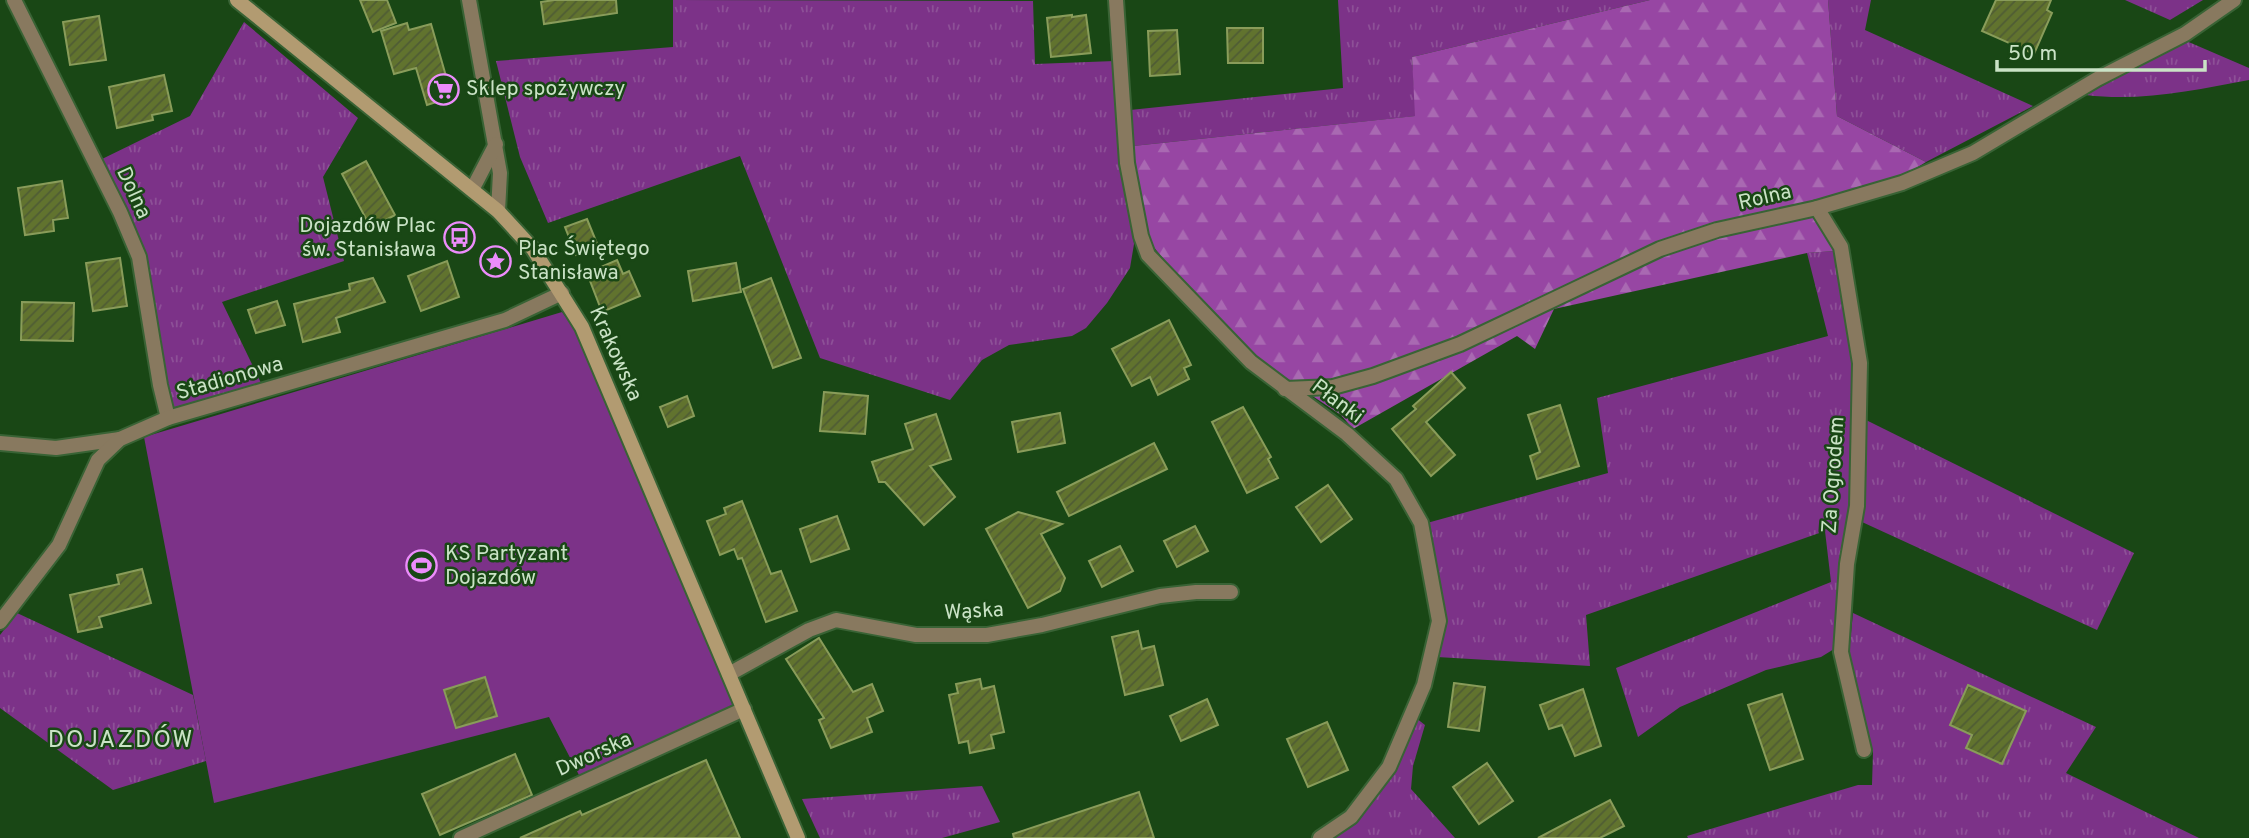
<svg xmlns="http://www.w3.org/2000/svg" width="2249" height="838" viewBox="0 0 2249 838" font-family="Overpass,sans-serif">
	<defs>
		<pattern id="grass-tufts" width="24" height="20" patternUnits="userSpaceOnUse" patternTransform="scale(1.75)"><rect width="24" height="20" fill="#7c3288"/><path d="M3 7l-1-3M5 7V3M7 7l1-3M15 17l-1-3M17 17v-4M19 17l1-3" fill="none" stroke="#8d5097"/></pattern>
		<pattern id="forest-firs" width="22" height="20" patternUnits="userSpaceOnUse" patternTransform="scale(1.75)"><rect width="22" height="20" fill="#9746a3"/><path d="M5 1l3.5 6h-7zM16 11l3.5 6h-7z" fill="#a969b2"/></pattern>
		<pattern id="building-hatch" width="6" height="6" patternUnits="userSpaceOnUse" patternTransform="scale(1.75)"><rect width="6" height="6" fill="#61732e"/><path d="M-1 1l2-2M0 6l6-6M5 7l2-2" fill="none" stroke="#4f5c34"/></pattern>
	</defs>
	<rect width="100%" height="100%" fill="#194715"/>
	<g fill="url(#grass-tufts)">
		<polygon points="673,0 1033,1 1035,64 1115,61 1121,159 1134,244 1130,268 1107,303 1086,328 1072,336 1009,345 982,360 950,400 820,358 740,156 548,223 520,157 496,61 673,47"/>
		<polygon points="1338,0 1650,0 1412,57 1416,116 1133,146 1130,110 1343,88"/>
		<polygon points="1828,0 1871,0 1865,30 2033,106 1926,162 1837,116"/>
		<polygon points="2125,0 2203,0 2170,20"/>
		<polygon points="244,22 358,118 323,177 344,261 222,302 261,383 172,408 145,257 100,160 190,116"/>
		<path d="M2184,40l65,28v12c-54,10 -108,22 -163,15z"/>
		<polygon points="1835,251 1854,364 1850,507 1834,649 1821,657 1766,670 1680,707 1638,737 1616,668 1831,582 1825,531 1586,615 1590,666 1437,657 1427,523 1608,473 1597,398 1828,336 1807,253"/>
		<polygon points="1866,420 2134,553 2097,630 1862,522"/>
		<polygon points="17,613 193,695 206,761 113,790 0,708 0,635"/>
		<polygon points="1853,613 2096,727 2066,773 2199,838 1688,838 1687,836 1858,785 1872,785 1873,752 1849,654"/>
		<polygon points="1416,718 1425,725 1413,766 1411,789 1455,838 1328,838 1355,822"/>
		<polygon points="982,786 1000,822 942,838 820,838 802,799"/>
	</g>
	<polygon fill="url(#forest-firs)" points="1650,0 1828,0 1837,116 1926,162 1900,178 1811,206 1835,251 1807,253 1554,309 1535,349 1517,336 1353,429 1341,415 1254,357 1185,285 1147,239 1133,146 1415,116 1412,57"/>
	<polygon fill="#7c3288" points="562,312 576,330 735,706 580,777 549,717 214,803 144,437"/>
	<g fill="url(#building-hatch)" stroke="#899c5a" stroke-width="2">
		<polygon points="360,0 387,0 396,23 373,32"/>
		<polygon points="554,0 616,0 617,13 544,24 541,2"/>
		<polygon points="1996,0 2051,0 2047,10 2052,13 2034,54 1982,31"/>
		<polygon points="1072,15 1072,17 1086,15 1091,53 1051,57 1047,18"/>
		<polygon points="99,16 106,60 70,65 63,22"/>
		<polygon points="407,23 409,30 431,24 452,97 427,105 416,68 394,74 381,31"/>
		<polygon points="1227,28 1263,28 1263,63 1228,63"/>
		<polygon points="1177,30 1180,74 1150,76 1148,31"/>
		<polygon points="164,75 172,111 152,115 153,120 117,128 109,87"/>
		<polygon points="366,161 395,215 371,228 342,174"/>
		<polygon points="62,181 68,218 53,220 54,231 25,235 18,188"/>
		<polygon points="587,219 598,246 576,255 565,227"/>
		<polygon points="120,258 127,306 93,311 86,263"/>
		<polygon points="617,260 623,274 629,271 640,296 602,312 587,273"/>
		<polygon points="447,261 459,297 421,311 408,276"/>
		<polygon points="736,263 741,292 693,301 688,271"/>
		<polygon points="373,278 385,302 336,318 340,332 303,342 294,304 350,290 349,284"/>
		<polygon points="771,278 801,358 773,368 743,289"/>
		<polygon points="277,301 285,325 256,333 248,310"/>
		<polygon points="22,302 74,303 73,341 21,340"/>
		<polygon points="1169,320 1191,365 1184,368 1189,379 1158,395 1150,377 1132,386 1112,349"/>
		<polygon points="1451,372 1465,388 1426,422 1455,455 1431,476 1392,429 1416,409 1413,406"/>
		<polygon points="824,392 868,396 865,434 820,431"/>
		<polygon points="687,396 694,416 668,427 660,407"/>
		<polygon points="1560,405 1579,466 1537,479 1530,456 1540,452 1528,415"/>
		<polygon points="1243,407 1271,457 1268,459 1278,478 1247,493 1212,422"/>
		<polygon points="1060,413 1065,443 1018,452 1012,422"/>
		<polygon points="936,414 951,459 930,466 955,497 924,525 885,482 879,482 872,462 913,449 905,424"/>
		<polygon points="1154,443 1167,469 1069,516 1057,492"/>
		<polygon points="1328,485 1352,519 1321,542 1296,507"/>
		<polygon points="742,501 771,574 781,571 797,611 766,622 742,558 738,559 734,549 720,555 707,521 726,514 724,508"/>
		<polygon points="1018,512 1062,524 1041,534 1065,578 1060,591 1028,608 986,529"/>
		<polygon points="837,516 849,549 811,562 800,529"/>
		<polygon points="1195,526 1208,551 1177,567 1164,541"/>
		<polygon points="1120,546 1133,571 1102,587 1089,561"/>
		<polygon points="142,569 151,603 99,617 102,627 78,632 70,595 119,584 117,575"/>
		<polygon points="1138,631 1142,649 1154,646 1163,685 1125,695 1112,637"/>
		<polygon points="819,638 853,692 872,684 883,711 867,718 872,732 831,748 819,720 824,718 786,659"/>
		<polygon points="485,677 497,716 456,728 444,690"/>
		<polygon points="980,679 982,689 994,686 1004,732 991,735 994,748 970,753 968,741 959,743 949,695 958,693 956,684"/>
		<polygon points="1454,683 1485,687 1479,731 1448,727"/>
		<polygon points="1968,685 2026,711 2002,764 1966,748 1972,735 1950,725"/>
		<polygon points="1583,689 1601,746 1575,756 1562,725 1549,729 1540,705"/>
		<polygon points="1782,694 1803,759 1770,770 1748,705"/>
		<polygon points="1207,699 1218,725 1181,741 1170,716"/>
		<polygon points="1327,722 1348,770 1308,787 1287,739"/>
		<polygon points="515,754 532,795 440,835 422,794"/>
		<polygon points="706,760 740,838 520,838 580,811 582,815"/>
		<polygon points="1487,763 1513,801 1479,824 1453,787"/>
		<polygon points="1139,792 1154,838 1014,838 1013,834"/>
		<polygon points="1610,800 1624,826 1600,838 1538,838"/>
	</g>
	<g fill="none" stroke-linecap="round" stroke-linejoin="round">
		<defs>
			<g id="street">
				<polyline points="14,0 120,212 139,257 160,385 168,418"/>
				<polyline points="469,0 500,173 498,211"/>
				<polyline points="1116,0 1127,163 1141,236 1148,255 1251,362 1347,434 1396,479 1421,523 1439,621 1424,685 1389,767 1351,817 1320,838"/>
				<polyline points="472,190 496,144"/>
				<polyline points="1817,208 1841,247 1860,363 1857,506 1847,564 1841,652 1864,750"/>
				<polyline points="1285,389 1333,387 1373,376 1460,344 1660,249 1717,230 1817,208 1902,183 1973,153 2097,79 2185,34 2234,0"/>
				<polyline points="0,443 56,448 120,439"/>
				<polyline points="0,622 59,545 98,460 120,439 168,418 505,320 562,293"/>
				<polyline points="729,674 809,630 836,620 916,635 987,635 1042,625 1160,596 1196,592 1231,592"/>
				<polyline points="461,838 744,709"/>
			</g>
			<polyline id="secondary" points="237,0 498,211 533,249 582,327 798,838"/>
		</defs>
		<use href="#street" stroke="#396335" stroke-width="18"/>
		<use href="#secondary" stroke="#396335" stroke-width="18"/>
		<use href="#street" stroke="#88795f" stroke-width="14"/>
		<use href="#secondary" stroke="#b29b71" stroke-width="14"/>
	</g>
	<defs>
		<symbol id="supermarket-ring" viewBox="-11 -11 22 22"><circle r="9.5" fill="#194715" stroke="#ec8cfb" stroke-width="1.5"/><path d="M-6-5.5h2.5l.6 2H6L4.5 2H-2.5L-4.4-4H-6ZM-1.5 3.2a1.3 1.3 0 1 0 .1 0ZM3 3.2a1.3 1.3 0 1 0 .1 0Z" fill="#ec8cfb"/></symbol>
		<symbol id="bus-ring" viewBox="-11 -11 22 22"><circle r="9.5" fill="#194715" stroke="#ec8cfb" stroke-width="1.5"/><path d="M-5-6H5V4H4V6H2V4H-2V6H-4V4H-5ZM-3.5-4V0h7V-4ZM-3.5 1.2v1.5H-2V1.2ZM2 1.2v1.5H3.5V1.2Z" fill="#ec8cfb"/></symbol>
		<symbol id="sight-ring" viewBox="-11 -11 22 22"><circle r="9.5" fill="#194715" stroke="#ec8cfb" stroke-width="1.5"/><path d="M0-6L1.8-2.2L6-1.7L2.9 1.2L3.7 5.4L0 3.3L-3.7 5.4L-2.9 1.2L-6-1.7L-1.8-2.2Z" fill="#ec8cfb"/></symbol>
		<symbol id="stadium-ring" viewBox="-11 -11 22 22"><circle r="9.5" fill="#194715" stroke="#ec8cfb" stroke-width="1.5"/><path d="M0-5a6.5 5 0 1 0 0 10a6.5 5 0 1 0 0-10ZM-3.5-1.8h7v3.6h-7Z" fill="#ec8cfb"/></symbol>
	</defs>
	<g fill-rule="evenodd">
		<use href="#supermarket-ring" x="426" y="72" width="35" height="35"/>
		<use href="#bus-ring" x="442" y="220" width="35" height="35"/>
		<use href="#sight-ring" x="478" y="244" width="35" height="35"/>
		<use href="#stadium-ring" x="404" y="548" width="35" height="35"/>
	</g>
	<g text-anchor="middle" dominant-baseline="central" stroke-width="5" stroke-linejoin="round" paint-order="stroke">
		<g font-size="21" fill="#cae3c6" stroke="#194715" text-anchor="start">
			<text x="466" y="89">Sklep spożywczy</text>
			<text x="436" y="226" text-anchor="end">Dojazdów Plac<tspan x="436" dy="24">św. Stanisława</tspan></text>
			<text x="518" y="249">Plac Świętego<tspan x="518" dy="24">Stanisława</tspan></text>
			<text x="445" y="554">KS Partyzant<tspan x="445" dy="24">Dojazdów</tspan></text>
		</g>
		<g font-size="21" fill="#cae3c6" stroke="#194715">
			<text transform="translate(133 193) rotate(65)">Dolna</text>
			<text transform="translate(1765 198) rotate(-13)">Rolna</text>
			<text transform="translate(615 354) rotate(66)">Krakowska</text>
			<text transform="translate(230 379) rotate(-16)">Stadionowa</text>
			<text transform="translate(1337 402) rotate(37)">Płanki</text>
			<text transform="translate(1834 475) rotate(-86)">Za Ogrodem</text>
			<text transform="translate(974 612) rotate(-3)">Wąska</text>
			<text transform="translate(594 755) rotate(-24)">Dworska</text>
		</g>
		<g font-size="24" letter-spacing="2" fill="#cae3c6" stroke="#194715">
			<text x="121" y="741">DOJAZDÓW</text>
		</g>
	</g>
	<path d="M1997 60v10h208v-10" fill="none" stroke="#cae3c6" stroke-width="3.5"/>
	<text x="2008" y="60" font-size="21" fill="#cae3c6" stroke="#194715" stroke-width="5" paint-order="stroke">50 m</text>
</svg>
